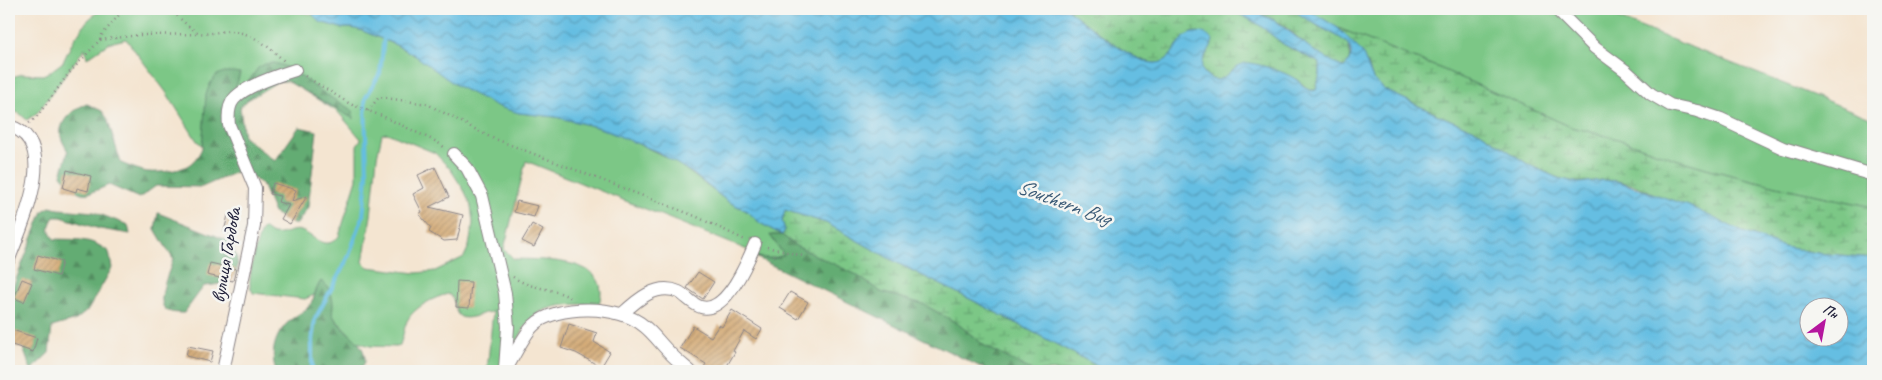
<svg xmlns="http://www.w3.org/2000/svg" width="1882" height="380" viewBox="0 0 1882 380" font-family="Caveat,sans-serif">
	<defs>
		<pattern id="forest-firs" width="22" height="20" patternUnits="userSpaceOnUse" patternTransform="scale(1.25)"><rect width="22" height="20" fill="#64ac73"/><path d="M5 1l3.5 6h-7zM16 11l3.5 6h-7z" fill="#528c60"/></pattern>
		<pattern id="wetland-marsh" width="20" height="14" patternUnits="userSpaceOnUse" patternTransform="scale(1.25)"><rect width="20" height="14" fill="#7bc786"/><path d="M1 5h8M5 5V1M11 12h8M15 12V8" fill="none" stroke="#64a16f"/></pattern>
		<pattern id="water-waves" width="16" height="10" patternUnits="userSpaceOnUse" patternTransform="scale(1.25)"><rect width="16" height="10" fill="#65bee2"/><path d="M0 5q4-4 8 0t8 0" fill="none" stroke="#539ab8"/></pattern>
		<pattern id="building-hatch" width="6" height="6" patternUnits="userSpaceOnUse" patternTransform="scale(1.25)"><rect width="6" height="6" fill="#d3a973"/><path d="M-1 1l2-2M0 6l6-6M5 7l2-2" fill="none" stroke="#ab8960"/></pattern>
	</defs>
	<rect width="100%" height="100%" fill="#f6f6f2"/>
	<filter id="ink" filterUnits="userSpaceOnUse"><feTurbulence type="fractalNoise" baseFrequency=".02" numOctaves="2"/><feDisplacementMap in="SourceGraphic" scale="10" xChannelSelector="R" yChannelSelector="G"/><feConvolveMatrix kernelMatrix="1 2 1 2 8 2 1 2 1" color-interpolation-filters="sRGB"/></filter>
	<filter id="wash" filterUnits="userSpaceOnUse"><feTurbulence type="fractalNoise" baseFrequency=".0096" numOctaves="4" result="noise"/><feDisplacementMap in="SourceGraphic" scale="20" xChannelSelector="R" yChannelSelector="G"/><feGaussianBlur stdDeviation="1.12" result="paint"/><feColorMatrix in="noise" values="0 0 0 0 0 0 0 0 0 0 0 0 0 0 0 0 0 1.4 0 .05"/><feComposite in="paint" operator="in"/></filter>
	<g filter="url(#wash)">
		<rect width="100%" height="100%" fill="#f4e5d1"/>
		<g fill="#7bc786" stroke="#4e7460" fill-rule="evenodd">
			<path d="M101,9h190l22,6 7,7 21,6h11l11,3 31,13 125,69 37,4 41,10 32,12 47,23 51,39 20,10 13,12 22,12h-12l14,20c-12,4 -25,6 -34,-4l-224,-90 -22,88 10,10c24,1 87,-2 87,33 0,4 -1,9 -2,12 -21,0 -48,-1 -65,12 -11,9 -24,42 -31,55h-16l6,-60c-4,3 -7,1 -11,3 -36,14 -21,-14 -34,-20 -14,3 -35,14 -41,27 -3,7 -4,16 -7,24l-5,2 -25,-1 -12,-4 -23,-23 -3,-5v-15l-4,-11 -7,-7 -7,14 -9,4 -52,-6c-1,-3 -3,-5 -3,-8 -1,-10 7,-49 13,-57 4,2 6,5 10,6 9,2 20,-6 28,-3 13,4 24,22 38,5l18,-57v-34l4,-6 -23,-27 -55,-34 -37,23 -11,12 -20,44 -18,-16 -31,-49 -40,-53 -17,4 -22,15 -2,-10 -47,64 -11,8 -8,-7 -10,-2v-33l13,-4 21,1 8,-4 12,-9 10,-21 14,-20zM387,133l48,20 16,17 14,22 6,14 2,17 -4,23 -5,11 -29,14 -19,2 -48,-6 -5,-5 8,-46 6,-59 5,-23z"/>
			<polygon points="1307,9 1598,9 1607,14 1873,119 1873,207 1793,190 1727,174 1675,159 1618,139 1571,127 1444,70 1338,28"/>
		</g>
		<g fill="url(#forest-firs)" stroke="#436757">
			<path d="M273,63c17,2 31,17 45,26 11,8 23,14 35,22l1,8 -67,-38c-19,-1 -34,13 -47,26l4,30 31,24 24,-34 18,4 -9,76 -11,17h-4l-19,-11 -12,-29 -21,-14 -39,17 -46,-1 -17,12 -30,-13c-28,12 -27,13 -48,-10l7,-23c-2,-5 -6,-10 -7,-15 -3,-16 13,-29 26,-33l15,7 5,7 14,45c7,3 15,6 22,8 9,3 36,0 44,-5 7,-4 12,-11 15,-18l4,-53c7,-22 13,-25 34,-22l-10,35 28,-40 7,-4z"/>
			<path d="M50,207l9,2 35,3 34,13 2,9 -30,-5 -39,-12h-7c-6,9 -6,14 0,22 23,1 36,-2 55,13l3,16 -24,42 -12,10 -24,7 -3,26 -18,17 -8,-22 -14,-4v-47l34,-86z"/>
			<path d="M158,213l71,28c3,6 7,13 8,19 4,22 -18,25 -33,26l-20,27c-4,0 -12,0 -16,-2 -15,-7 2,-40 5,-52l-18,-30z"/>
			<polygon points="770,235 782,235 796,246 855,274 881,292 923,304 957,323 985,346 1033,371 989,371 755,257 773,259 784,255"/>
			<path d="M321,281c8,4 12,15 12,24 0,5 -2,8 1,12 9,16 32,23 31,45l-6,9h-83c-7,-20 0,-40 17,-53 5,-4 12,-7 16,-12 6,-7 6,-17 12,-25z"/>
		</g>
		<g fill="url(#wetland-marsh)" stroke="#4e7460">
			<path d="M1067,9h166l6,5 19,10 25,20 37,19v11l-4,16h-7l-11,-10 -35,-13 -31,3c-10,12 -20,14 -30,0l-1,-6 6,-11 -25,-13c-7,10 -12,22 -25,23 -22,2 -72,-41 -90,-54z"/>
			<path d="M1248,9h44l29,19 23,11 4,4 2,10 -1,8 -4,6c-18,0 -46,-30 -61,-41 -10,-8 -24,-12 -36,-17z"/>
			<polygon points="1338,28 1444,70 1571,127 1618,139 1675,159 1727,174 1793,190 1873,207 1873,258 1817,253 1784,247 1743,232 1634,185 1617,181 1602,180 1579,183 1558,178 1529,165 1480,132 1438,115 1385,90 1373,79 1367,63"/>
			<polygon points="785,210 826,223 903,266 974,301 1107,371 1033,371 985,346 957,323 923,304 881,292 855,274 796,246 782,235 785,230 782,221"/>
		</g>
		<path fill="url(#water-waves)" stroke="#44708e" fill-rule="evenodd" d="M313,9h754c19,14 65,54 88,54 14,0 18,-12 25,-22 10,-11 24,-12 33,-1 -2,12 -13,17 -11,30 20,27 28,-10 48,-7 13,2 36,9 47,17 7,5 10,13 19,10l4,-16v-11l-37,-19 -25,-20 -19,-10 -6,-5h15l28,12 38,30 28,16h3c18,-23 -8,-30 -23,-39 -10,-6 -21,-12 -30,-19h15l31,19 24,24 11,27 12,11 53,25 42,17 49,33 29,13 21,5 23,-3 15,1 72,25 54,26 41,15 33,6 56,5v113h-766l-133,-70 -71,-35 -77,-43 -41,-13 -3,11 3,9 -3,5 -22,-12 -13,-12 -20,-10 -35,-28 -34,-21 -61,-25 -41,-10 -37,-4 -20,-6 -42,-21 -44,-32 -19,-10 -31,-13 -11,-3h-11l-21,-6 -7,-7zM1810,308h30v30h-30z"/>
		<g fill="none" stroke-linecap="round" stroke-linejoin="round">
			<polyline stroke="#65bee2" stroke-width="4" points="312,371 312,340 315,319 348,258 363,216 367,175 365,99 380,73 384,37"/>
		</g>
		<g id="blocks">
			<g fill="url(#building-hatch)">
				<polygon points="435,167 449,197 429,207 463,215 457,240 444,241 429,232 431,228 419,214 422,212 413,194 424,188 418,175"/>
				<polygon points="67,170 91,176 88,191 77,188 76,192 63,188"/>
				<polygon points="273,183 296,190 292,201 307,196 290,224 281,219 289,205 278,202 280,196 270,194"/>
				<polygon points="517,201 538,206 534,217 514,212"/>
				<polygon points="228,215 238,217 234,235 224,232"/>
				<polygon points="532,224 543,230 534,247 522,241"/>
				<polygon points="38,255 62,262 58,276 34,269"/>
				<polygon points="210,263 236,269 233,281 207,275"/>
				<polygon points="698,272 714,282 703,299 687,288"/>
				<polygon points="22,279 32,283 24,302 14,298"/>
				<polygon points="457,281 471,282 469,308 456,307"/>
				<polygon points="790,292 808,302 798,319 780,308"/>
				<polygon points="732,310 762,329 756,339 744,331 733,351 735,352 724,371 710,371 704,367 706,364 680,348 693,326 711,337 719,325 722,327"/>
				<polygon points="569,324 597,333 594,342 610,352 601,367 576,353 561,348"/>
				<polygon points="9,329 37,338 33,352 9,344"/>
				<polygon points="188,346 213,351 210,362 186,356"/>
			</g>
		</g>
	</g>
	<g filter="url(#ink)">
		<use href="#blocks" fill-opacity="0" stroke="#8b8486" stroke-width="1"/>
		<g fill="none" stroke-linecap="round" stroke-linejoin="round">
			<defs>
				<g id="minor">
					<polyline points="1556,9 1595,48 1626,71 1651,94 1670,105 1697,111 1721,119 1783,148 1873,175"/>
					<path d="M9,126c53,15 12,101 0,133"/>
					<polyline points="454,154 467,168 482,196 505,293 508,327 505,369"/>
					<path d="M622,314c15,-14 35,-32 57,-22 7,4 14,13 22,15 25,7 47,-46 54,-63"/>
					<path d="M223,371l31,-145 1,-38 -26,-63c-1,-9 -1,-19 5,-26 10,-12 45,-24 61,-29"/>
					<path d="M505,371c8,-13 18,-35 28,-45 23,-23 88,-21 111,0 9,7 16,17 24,25 6,7 15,14 22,20"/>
				</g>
			</defs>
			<use href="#minor" stroke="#8b8486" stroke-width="14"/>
			<g stroke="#8b8486" stroke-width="2.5" stroke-dasharray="1 4" stroke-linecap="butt">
				<path d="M170,9c9,8 19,20 30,24 8,2 20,-2 28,-2 23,0 40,15 56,30"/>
				<polyline points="100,40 102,35 124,9"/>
				<polyline points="305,76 350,104 382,116 437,142 444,147"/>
				<polyline points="368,111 379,97 427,104 490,137 695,216 745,240"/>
				<polyline points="29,123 36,118 69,73 100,40 139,35 200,34"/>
				<polyline points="767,247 803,256"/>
				<path d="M513,277c19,13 39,10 58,21"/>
			</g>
			<use href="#minor" stroke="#fff" stroke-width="12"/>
		</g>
	</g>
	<g text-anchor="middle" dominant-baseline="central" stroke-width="5" stroke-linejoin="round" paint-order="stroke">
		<g font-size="20" fill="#22223b" stroke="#f6f6f2">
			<text transform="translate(226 255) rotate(-80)">вулиця Гардова</text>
		</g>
		<g font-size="21" font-style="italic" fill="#395975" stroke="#f6f6f2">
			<text transform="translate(1064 202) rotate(20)">Southern Bug</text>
		</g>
	</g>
	<rect width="1882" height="380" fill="none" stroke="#f6f6f2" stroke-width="30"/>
	<g transform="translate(1824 322) rotate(32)"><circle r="24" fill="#f6f6f2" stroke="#a1a1a9"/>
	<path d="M0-4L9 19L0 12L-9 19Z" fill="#b5179e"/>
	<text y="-8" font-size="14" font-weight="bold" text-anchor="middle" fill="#22223b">Пн</text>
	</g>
</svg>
